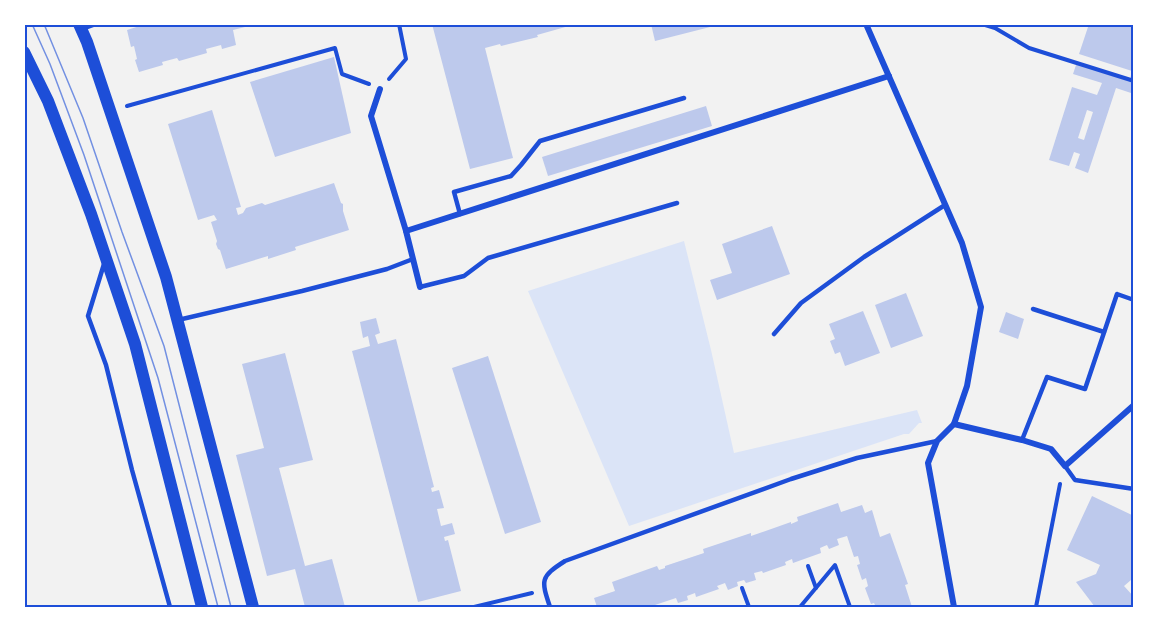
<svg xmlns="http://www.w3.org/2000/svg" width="1158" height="631" viewBox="0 0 1158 631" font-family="Lato,sans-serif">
	<rect width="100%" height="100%" fill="#f2f2f2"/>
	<polygon fill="#dbe4f7" points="684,241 711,350 734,453 917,410 922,423 919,423 909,434 904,434 629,526 528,291"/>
	<g fill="#bdc9ec" fill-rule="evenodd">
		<polygon points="146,24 253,24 253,25 233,30 236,45 222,49 221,45 206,49 207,53 179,61 177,58 162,62 163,65 139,72 135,60 137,59 134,46 131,47 127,30"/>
		<polygon points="432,24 576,24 537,35 538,37 501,46 500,44 485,48 513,158 470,169"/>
		<polygon points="651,24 718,24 718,25 655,41"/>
		<path d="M1089,24l14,3 1,-3h30v70l-18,-6 -28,85 -13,-5 5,-14 -6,-2 -5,14 -20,-6 23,-73 25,8 5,-12 -29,-9 4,-12 53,17 2,-8 -53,-17zM1087,110l6,2 -9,28 -6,-2z"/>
		<polygon points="334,57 351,133 275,157 250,82"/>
		<polygon points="706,106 712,126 548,176 542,157"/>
		<polygon points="212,110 241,207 236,208 238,215 243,213 246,208 262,203 265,205 334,183 341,203 343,204 343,211 349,230 295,247 296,250 268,259 268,256 226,269 220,250 218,249 216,244 217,241 211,222 217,220 214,215 198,220 168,124"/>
		<polygon points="772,226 790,274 717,300 710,280 732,273 722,244"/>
		<polygon points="906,293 923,336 891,348 875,305"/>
		<polygon points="863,311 880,353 845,366 840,352 835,354 830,341 835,339 829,324"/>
		<polygon points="1006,312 1024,319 1018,339 999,332"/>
		<polygon points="376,318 380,333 375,335 378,344 396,339 434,487 431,488 432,492 439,490 444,508 437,509 441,526 452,523 455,534 444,537 445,541 448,540 461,591 418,602 352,351 370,346 368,336 363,338 360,322"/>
		<polygon points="285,353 313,460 279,468 305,566 332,559 345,607 305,607 295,569 267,576 236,455 264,448 242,364"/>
		<polygon points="488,356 541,522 505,534 452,368"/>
		<polygon points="1092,496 1134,516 1134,581 1131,580 1124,586 1134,597 1134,607 1095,607 1076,582 1096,574 1100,565 1067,550"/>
		<polygon points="838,503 841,512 862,505 865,513 872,510 880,537 890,533 908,584 905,585 912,607 876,607 874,603 871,604 865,588 868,586 866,578 862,580 857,565 860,564 858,556 854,557 847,536 837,539 839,545 829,549 827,545 820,548 821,553 793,563 792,559 785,562 786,565 763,573 762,571 754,573 756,580 746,583 744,580 737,582 738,586 728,590 725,583 717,586 719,589 696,597 695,593 687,596 688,600 678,603 676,598 649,607 597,607 594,598 615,591 612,582 657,566 659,570 665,568 665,566 704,553 703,549 751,533 751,536 791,522 791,524 798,521 797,517"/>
	</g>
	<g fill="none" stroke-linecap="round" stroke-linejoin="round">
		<g stroke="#1d4ed8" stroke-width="4">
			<polyline points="374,24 375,24"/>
			<polyline points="982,24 995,28 1029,48 1134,81"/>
			<polyline points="389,79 406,59 399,24"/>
			<polyline points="127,106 335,48 342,74 369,84"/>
			<polyline points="808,566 816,588"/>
			<polyline points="742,588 749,607"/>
			<polyline points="474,607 532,593"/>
			<polyline points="800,607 835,565 850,607"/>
			<polyline points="1036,607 1060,484"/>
		</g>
		<g stroke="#1d4ed8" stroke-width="4.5">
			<polyline points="82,29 96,24"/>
			<polyline points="460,214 454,192 511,176 521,165 540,141 684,98"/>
			<polyline points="104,264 88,316 106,365 132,470 170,607"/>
			<polyline points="420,287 464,276 488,258 677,203"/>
			<polyline points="1033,309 1104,332"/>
			<polyline points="178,320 302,291 387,269 413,259"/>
			<polyline points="774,334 801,303 864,257 945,205"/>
			<polyline points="1022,440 1047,377 1085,389 1117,294 1134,300"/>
			<polyline points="1065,466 1075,480 1134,489"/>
			<path d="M550,607c-9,-27 -10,-30 15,-46l226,-82 66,-21 80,-17"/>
		</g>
		<g stroke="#1d4ed8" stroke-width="6">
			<polyline points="866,24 962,243 981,307 967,386 954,424 937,441 928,463 954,607"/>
			<polyline points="380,89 371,116 406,231 889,76"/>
			<polyline points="406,231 420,287"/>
			<polyline points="954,424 1022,440 1051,449 1065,466 1134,405"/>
		</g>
		<g stroke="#1d4ed8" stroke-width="12">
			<polyline points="79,24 87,42 166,277 253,607"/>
			<polyline points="24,52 48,101 91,214 135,344 202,607"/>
		</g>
		<g stroke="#7290e2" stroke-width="1.5">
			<polyline points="32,24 50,64 84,155 158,378 218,607"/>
			<polyline points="44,24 83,118 122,232 164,346 231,607"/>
		</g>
	</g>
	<rect width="1158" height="631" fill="none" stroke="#ffffff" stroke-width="51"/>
	<rect x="26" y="26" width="1106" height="580" fill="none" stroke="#1d4ed8" stroke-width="2"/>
</svg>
